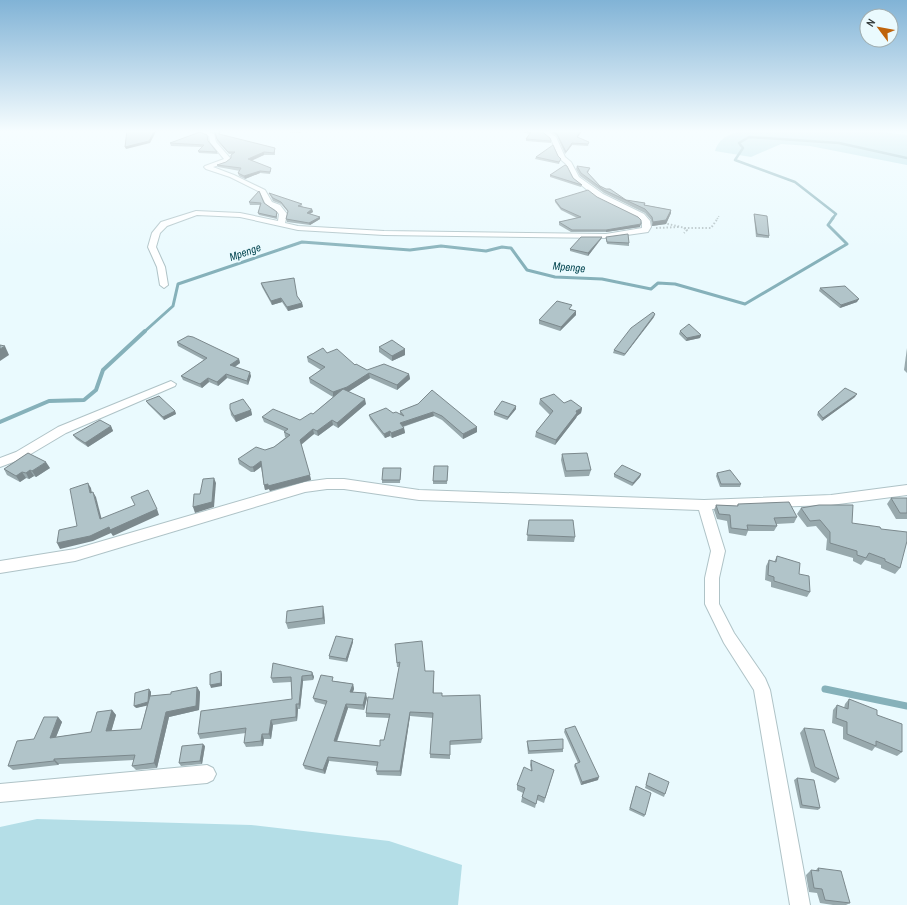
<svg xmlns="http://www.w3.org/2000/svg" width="907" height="905" viewBox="0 0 907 905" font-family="'Archivo Narrow',sans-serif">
	<rect width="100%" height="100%" fill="#eafafe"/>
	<g fill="#b4dee7">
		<path d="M750,130h114l43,5v30l-97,-19 -29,-2 -30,13 -36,-6c5,-16 20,-19 35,-21z"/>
		<polygon points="37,819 251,825 389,841 462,865 458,905 0,905 0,827"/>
	</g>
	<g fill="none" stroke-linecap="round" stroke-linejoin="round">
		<polyline stroke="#86b1ba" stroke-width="2.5" points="832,219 836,214 795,182 735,160 743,148 739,143 749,137 839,143 907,158"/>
		<polyline stroke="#86b1ba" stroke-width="3" points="144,332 173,306 178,284 302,242 410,250 441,246 486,251 502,247 511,248 527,270 555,277 602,279 651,289 658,283 675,284 745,304 847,244 828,225 833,218"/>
		<polyline stroke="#86b1ba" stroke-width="4" points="0,422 49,401 84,400 96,390 103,370 145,331"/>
		<polyline stroke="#86b1ba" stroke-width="7" points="825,689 907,706"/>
		<defs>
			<g id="street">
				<polygon points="193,130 203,130 214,134 216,142 231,159 226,163 213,167 234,175 265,190 272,202 280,205 287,214 285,223 298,226 384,231 606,234 642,228 642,222 638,218 597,198 574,179 566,164 559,158 551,139 539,130 546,130 556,137 565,157 571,162 579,177 603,194 644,214 650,221 651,227 648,232 606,238 384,235 298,230 240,217 197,215 167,226 160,233 156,247 165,267 168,285 164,288 160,285 157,267 148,247 152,233 161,222 196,211 240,213 278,221 279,214 274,209 266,205 260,192 230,177 206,169 204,167 205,166 224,159 210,142 209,136"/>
				<polygon points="171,381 176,384 175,386 66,433 24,458 0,467 0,458 16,452 58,427"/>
				<polygon points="327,479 344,479 419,490 704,500 831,495 907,485 907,495 831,505 712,509 725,551 719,578 719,604 734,633 765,678 770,690 810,905 790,905 754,690 724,643 705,604 705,578 711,551 699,510 419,500 344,489 327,489 305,492 75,561 0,573 0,561 75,549 305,482"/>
				<polygon points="207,765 213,768 216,774 213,780 207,783 0,802 0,784"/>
			</g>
		</defs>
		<use href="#street" stroke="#afc3c7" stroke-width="2"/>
		<polyline stroke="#b2c0c3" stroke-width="1.5" stroke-dasharray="1 1.5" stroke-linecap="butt" points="717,219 719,216"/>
		<g stroke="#b2c0c3" stroke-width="2" stroke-dasharray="1.5 2" stroke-linecap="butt">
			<polyline points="664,223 685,228 711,228 718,218"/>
			<polyline points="656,228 679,227"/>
			<polyline points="684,228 687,230 684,233"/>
		</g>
		<use href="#street" fill="#fff" fill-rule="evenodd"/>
	</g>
	<g fill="#98a9ad">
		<polygon points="208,130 220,130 220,135 275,148 275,155 264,155 251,160 271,170 270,174 260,173 245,179 239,176 238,173 240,171 218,167 217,165 226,162 231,158 232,154 229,154 217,141 215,133"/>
		<polygon points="267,130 304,130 301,133"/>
		<polygon points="514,130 540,130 551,141 551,143 526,141 526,139 530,134"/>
		<polygon points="549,130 567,130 572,132 574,130 583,130 578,137 589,142 588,146 572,145 565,154 557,136"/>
		<polygon points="208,141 217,152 218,154 199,153 198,151 202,147 171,146 170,143"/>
		<polygon points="558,156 561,159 560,161 559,164 535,159 536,157"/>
		<polygon points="577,166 590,168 588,173 600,186 626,200 645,203 645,205 671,210 671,213 666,224 652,226 651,220 645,213 604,193 580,176 576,169"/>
		<polygon points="550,175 573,178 582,185 581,187 550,177"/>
		<polygon points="269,193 303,206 302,207 312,209 313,212 310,214 320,217 320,219 310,225 287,222 286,219 288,212 281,204 273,201"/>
		<polygon points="555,200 640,227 606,232 571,232 559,225 559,222 577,218 561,210 555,202"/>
		<polygon points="249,202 264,203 277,215 277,219 259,215 258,213 260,205 250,205"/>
		<polygon points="754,214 769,236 769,238 756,237 754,217"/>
		<polygon points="602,237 601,239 588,256 570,251 570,249"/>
		<polygon points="606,237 629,243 629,246 607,244 606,239"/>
		<polygon points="261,283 297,296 302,303 303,307 288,311 282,302 272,305 262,287"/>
		<polygon points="820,288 857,302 840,308 819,291"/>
		<polygon points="571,310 576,311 576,315 560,331 539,324 539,320"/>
		<polygon points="654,317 624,356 613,353 614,350"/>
		<polygon points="680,331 701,335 700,338 686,341 679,334"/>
		<polygon points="177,342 239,359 240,363 235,367 251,376 248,385 227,378 218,386 209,382 202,388 183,380 181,376 204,360 178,346"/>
		<polygon points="379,347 405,349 405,355 392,361 379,352"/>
		<polygon points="907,348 907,373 904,370"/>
		<polygon points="327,353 367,370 409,374 410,379 397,390 370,378 348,392 366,404 338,428 333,425 318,436 314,434 301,444 311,480 270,491 269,489 265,490 261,467 254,472 251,472 239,464 238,459 274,447 286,437 285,437 284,431 264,422 262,417 300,420 313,414 333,397 310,383 309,378 321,370 308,362 307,357"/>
		<polygon points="855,397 822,421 817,415 818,412"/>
		<polygon points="540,399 564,403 582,408 581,413 577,416 576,418 555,445 535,437 536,432 550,415 539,404"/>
		<polygon points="146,401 175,411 176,414 164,420 148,404"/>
		<polygon points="418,404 477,427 477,432 463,439 442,420 434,416 403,427 404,428 405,433 392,438 390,436 385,438 370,419 369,415 400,414 400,411"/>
		<polygon points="230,409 251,410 252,415 236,422 231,415"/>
		<polygon points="516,409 507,420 494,415 494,412"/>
		<polygon points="111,426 113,431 88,447 76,439 73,435"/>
		<polygon points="562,454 591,470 589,476 565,477 561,460"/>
		<polygon points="448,466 447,484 433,484 433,481"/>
		<polygon points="50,468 36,477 34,476 29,479 26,478 20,482 7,475 4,469"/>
		<polygon points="401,468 400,483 382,483 382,480"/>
		<polygon points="717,473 741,484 740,487 720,487 716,476"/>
		<polygon points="614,474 641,474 640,477 632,486 614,477"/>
		<polygon points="891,498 907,498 907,519 896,519 887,504"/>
		<polygon points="738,504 797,517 794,523 776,524 777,526 774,531 748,531 746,536 729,533 727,521 717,519 714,510 716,505 737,506"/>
		<polygon points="801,508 852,523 900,568 895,574 881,568 881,565 865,560 861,565 853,561 853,558 826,550 827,539 816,526 807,527 797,514"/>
		<polygon points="529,520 575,537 574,542 527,541"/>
		<polygon points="777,556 799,574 810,592 807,597 771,587 771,582 765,580 766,566 769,560 774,562"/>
		<polygon points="324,612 325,624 288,629 286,623"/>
		<polygon points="353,639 353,642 347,662 329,659 329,656"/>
		<polygon points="395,644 425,671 434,675 434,693 442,696 482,739 481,743 450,745 450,759 430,758 430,754 433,718 410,716 401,776 377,775 376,771 377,766 329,761 325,774 305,769 303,765 326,705 315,702 313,698 334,681 353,684 354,689 353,692 367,698 364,710 348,708 337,742 380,746 384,740 389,718 366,717 366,713 393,699 399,667 397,667"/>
		<polygon points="312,672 314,677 313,680 303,681 300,709 298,709 297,721 273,725 271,739 264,739 263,746 246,747 244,743 246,733 200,739 198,734 292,699 291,682 273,683 271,678"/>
		<polygon points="197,687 200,692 199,710 169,717 157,768 136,770 132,766 134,760 59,764 58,765 13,770 8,766 34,739 58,717 62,722 56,737 91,732 112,710 116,715 111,731 141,729 147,705 136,708 149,689 151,692 151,696 171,694"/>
		<polygon points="849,699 877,715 902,752 897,756 875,747 872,751 843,739 843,727 832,723 833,710 837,705 844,708 845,704"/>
		<polygon points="804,728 839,779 835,783 811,772 800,733"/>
		<polygon points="565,729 598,780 581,785 574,766 575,764 578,763 564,732"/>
		<polygon points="527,741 563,749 563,752 528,754 527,743"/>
		<polygon points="205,746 202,764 181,766 179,763"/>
		<polygon points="531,760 554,770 544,803 537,800 535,808 521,802 523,793 517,790 517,785 531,770 530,765"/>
		<polygon points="649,773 665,794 664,797 645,788"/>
		<polygon points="797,778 820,808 818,810 800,808 794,780"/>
		<polygon points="636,786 645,815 644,817 629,810"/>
		<polygon points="818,868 850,903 846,905 833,905 820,903 817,893 809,892 806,875 811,870 815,871"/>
	</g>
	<g fill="#7c898d">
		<polygon points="155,130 157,130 150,143 126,149 125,147"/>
		<polygon points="581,130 583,130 576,139 577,137"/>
		<polygon points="572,143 572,145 565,154 566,152"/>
		<polygon points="264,152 264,155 249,162 248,159"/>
		<polygon points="260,171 260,173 245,179 244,176"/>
		<polygon points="312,209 313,212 307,215 307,213"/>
		<polygon points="671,210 671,213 666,224 652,226 653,222"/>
		<polygon points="320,217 320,219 310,225 309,223"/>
		<polygon points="641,224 640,227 606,232 606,230"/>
		<polygon points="602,237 601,239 588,256 588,253"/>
		<polygon points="281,298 282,302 272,305 271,301"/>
		<polygon points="859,299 857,302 840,308 841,305"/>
		<polygon points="302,303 303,307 288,311 287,307"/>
		<polygon points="576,311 576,315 560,331 561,327"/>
		<polygon points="655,314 654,317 624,356 625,354"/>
		<polygon points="701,335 700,338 686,341 687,338"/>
		<polygon points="5,346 9,355 0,361 0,349"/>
		<polygon points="405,349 405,355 392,361 392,356"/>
		<polygon points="239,359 240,363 231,369 230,365"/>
		<polygon points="250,372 251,376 248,385 247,381"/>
		<polygon points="369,373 370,378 348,392 333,397 333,392"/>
		<polygon points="226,374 227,378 218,386 217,382"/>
		<polygon points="409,374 410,379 397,390 397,385"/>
		<polygon points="208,378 209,382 202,388 200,384"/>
		<polygon points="857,394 855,397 822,421 823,418"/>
		<polygon points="365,399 366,404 338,428 337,423"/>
		<polygon points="516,406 516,409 507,420 508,417"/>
		<polygon points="582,408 581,413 577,416 576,418 555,445 556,440 576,411"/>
		<polygon points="251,410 252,415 236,422 234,416"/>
		<polygon points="175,411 176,414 164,420 163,417"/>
		<polygon points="433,412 434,416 401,427 400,423"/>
		<polygon points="332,420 333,425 318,436 317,431"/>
		<polygon points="111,426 113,431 88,447 85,443"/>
		<polygon points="477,427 477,432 463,439 463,434"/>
		<polygon points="404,428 405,433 392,438 391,433"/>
		<polygon points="313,429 314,434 301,445 300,440"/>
		<polygon points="390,431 390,436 385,438 384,434"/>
		<polygon points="261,461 262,466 254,472 253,467"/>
		<polygon points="46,462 50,468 36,477 32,471"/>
		<polygon points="30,470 34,476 29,479 26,473"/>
		<polygon points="22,472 26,478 20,482 16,476"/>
		<polygon points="641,474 640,477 632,486 633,483"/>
		<polygon points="310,475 311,480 270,491 269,489 265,490 264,485"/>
		<polygon points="214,478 216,483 214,507 195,513 193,507"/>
		<polygon points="88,483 91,488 93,498 90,493"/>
		<polygon points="93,492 96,497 103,524 100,519"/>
		<polygon points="157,509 159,515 113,536 111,533 93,541 60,549 57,543 109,527"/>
		<polygon points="323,606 324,612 325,624 323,618"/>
		<polygon points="353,639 353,642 347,662 346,659"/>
		<polygon points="221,671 222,674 222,686 211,688 210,685"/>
		<polygon points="312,672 314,677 313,680 312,675"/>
		<polygon points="302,676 303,681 300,709 299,704"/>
		<polygon points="353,684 354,689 351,696 350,692"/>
		<polygon points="197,687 200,692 199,710 169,717 157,768 154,763 166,712"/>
		<polygon points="149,689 151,692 150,705 136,708 134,706"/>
		<polygon points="366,693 367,698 364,710 363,705"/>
		<polygon points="296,704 298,709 297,721 296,717"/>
		<polygon points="346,704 348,708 335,746 334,741"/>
		<polygon points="112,710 116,715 110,736 106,731"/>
		<polygon points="410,712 410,716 401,776 400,771"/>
		<polygon points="58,717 62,722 54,742 50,738"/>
		<polygon points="271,720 273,725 271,739 269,734"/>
		<polygon points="262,734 264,739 263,746 261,741"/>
		<polygon points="203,744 205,746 202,764 200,761"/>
		<polygon points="328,757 329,761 325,774 323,770"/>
		<polygon points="54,759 59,764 58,765 54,761"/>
		<polygon points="599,777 598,780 581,785 582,782"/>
	</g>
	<g fill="#b1c4c9" stroke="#7c898d">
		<polygon points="127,130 155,130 149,141 125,147"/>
		<polygon points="214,130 219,130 219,134 275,148 274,153 264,152 248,159 271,168 270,172 260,171 244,176 238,173 241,168 217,165 226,162 231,158 231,155 235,152 228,152 217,139"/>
		<polygon points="524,130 540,130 550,138 551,141 526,139 531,132"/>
		<polygon points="552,130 567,130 572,132 574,130 581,130 577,137 589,142 588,144 572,143 566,152 557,134"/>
		<polygon points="200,132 207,135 208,141 217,152 198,151 204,145 170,143"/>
		<polygon points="553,145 558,156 561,159 559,162 536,157"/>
		<polygon points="565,165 567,166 573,178 582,185 550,175"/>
		<polygon points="577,166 590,168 587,172 600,186 606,189 610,189 626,200 645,203 644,205 671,210 666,220 653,222 652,217 645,209 604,190 581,173"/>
		<polygon points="588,190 597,197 638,217 641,220 641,224 606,230 572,230 559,222 581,217 561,208 555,200"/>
		<polygon points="259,191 264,203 277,212 276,217 258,213 261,203 249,202"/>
		<polygon points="269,193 302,204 298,206 312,209 307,213 320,217 309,223 286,219 288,211 281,202 273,198"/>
		<polygon points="754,214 767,216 769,236 757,234"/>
		<polygon points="628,234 629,243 607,242 606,237"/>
		<polygon points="581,237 602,237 588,253 570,249"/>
		<polygon points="294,278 297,296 302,303 287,307 281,298 271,301 261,283"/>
		<polygon points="845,286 859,299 841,305 820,288"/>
		<polygon points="557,301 572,305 569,309 576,311 561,327 539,320"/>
		<polygon points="653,312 655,314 625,354 614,350 631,328"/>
		<polygon points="689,324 701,335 687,338 680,331"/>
		<polygon points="188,336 193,337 239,359 230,365 250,372 247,381 226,374 217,382 208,378 200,384 181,376 207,358 177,342"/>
		<polygon points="392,340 405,349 392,356 379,347"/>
		<polygon points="0,345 5,346 0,349"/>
		<polygon points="323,348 327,353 337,349 355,365 356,364 367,370 384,364 409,374 397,385 369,373 347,387 333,392 309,378 325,367 307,357"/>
		<polygon points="845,388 857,394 823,418 818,412"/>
		<polygon points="343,389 365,399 337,423 332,420 317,431 313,429 300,440 310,475 268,486 268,484 264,485 261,461 253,467 250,467 238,459 256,447 265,450 274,447 290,435 284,432 288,429 262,417 273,409 300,420 311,413 313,414"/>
		<polygon points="432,390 477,427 463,434 442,416 433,412 400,423 404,428 391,433 390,431 384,434 369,415 386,408 393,413 396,412 404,416 400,411 418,404"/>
		<polygon points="554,394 564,403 571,400 582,408 576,411 577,413 556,440 536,432 553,411 540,399"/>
		<polygon points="159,396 175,411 163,417 146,401"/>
		<polygon points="243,399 251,410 234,416 230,409 230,404"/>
		<polygon points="502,401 516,406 508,417 494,412"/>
		<polygon points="100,420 111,426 85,443 73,435"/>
		<polygon points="28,453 46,462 32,471 30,470 26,473 22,472 16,476 4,469"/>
		<polygon points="587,453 591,470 566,471 562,454"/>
		<polygon points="622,465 641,474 633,483 614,474"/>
		<polygon points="434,466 448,466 447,481 433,481"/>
		<polygon points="383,468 401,468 400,480 382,480"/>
		<polygon points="730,470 741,484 721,484 717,473"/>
		<polygon points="214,478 212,502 193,507 194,494 200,494 203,479"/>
		<polygon points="88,483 90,493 93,492 100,519 135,505 131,497 148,490 157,509 110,530 109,527 90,536 57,543 59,530 77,526 70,489"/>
		<polygon points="891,498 907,498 907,513 900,513"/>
		<polygon points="789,502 797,517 774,518 777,526 747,525 748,530 731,528 730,515 719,514 716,505 738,506 738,504"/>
		<polygon points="819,505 853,505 852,523 880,527 881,529 907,532 907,541 900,568 885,561 885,559 869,553 866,558 857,555 857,551 830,543 830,532 820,520 810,521 801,508"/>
		<polygon points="529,520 573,520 575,537 527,535"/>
		<polygon points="777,556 800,563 799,574 809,576 810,592 774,581 774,577 768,575 769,560 776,562"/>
		<polygon points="323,606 323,618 286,623 287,611"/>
		<polygon points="336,636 353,639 346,659 329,656"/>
		<polygon points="422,641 425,671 434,671 433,693 442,693 442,696 480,695 482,739 450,741 450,755 430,754 433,713 410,712 400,771 376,771 378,762 328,757 323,770 303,765 327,701 313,698 321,675 333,677 332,681 353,684 350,692 366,693 363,705 346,704 334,741 380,746 380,740 384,740 390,714 366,713 368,697 393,699 400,662 397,663 395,644"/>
		<polygon points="273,663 312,672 312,675 302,676 299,704 296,704 296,717 271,720 269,734 262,734 261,741 244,743 246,728 198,734 201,711 292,699 291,677 271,678"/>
		<polygon points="221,671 221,683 210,685 210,674"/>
		<polygon points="197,687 196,706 166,712 154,763 132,766 135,755 54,759 54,761 8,766 17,741 34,739 44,717 58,717 50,738 91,732 97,712 112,710 106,731 141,729 150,696 171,694 171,692"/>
		<polygon points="149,689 148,702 134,706 135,693"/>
		<polygon points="849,699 877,710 877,715 902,724 902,752 876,741 876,746 847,734 847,722 836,718 837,705 848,709"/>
		<polygon points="575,726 599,777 582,782 575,764 580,762 565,729"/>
		<polygon points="804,728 824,730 839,779 815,767"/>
		<polygon points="563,739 563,749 529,751 527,741"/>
		<polygon points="203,744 200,761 179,763 182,746"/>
		<polygon points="531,760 554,770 545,798 538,795 536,804 522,797 525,788 517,785 524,767 532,771"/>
		<polygon points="649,773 669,782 665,794 646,785"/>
		<polygon points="797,778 814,780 820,808 802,805"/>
		<polygon points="636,786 651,793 645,815 630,808"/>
		<polygon points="818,868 841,871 850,903 825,900 822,889 814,888 811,870 819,871"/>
	</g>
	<linearGradient id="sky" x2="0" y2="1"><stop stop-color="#81b3d6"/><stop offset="0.51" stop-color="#f6fdff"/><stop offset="1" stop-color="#f6fdff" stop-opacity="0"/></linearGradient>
	<rect width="907" height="257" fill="url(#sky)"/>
	<g text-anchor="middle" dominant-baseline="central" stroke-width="3.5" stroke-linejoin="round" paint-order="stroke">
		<g font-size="11" font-style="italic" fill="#0b4b56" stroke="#eafafe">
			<text transform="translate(245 252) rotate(-19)">Mpenge</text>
			<text transform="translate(569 267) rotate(5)">Mpenge</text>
		</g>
	</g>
	<g transform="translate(879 28) rotate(302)"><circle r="19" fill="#eafafe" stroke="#a1aeb0"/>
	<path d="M0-3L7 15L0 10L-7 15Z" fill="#bf640c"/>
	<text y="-6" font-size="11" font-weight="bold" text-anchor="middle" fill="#333b3c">N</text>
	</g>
</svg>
